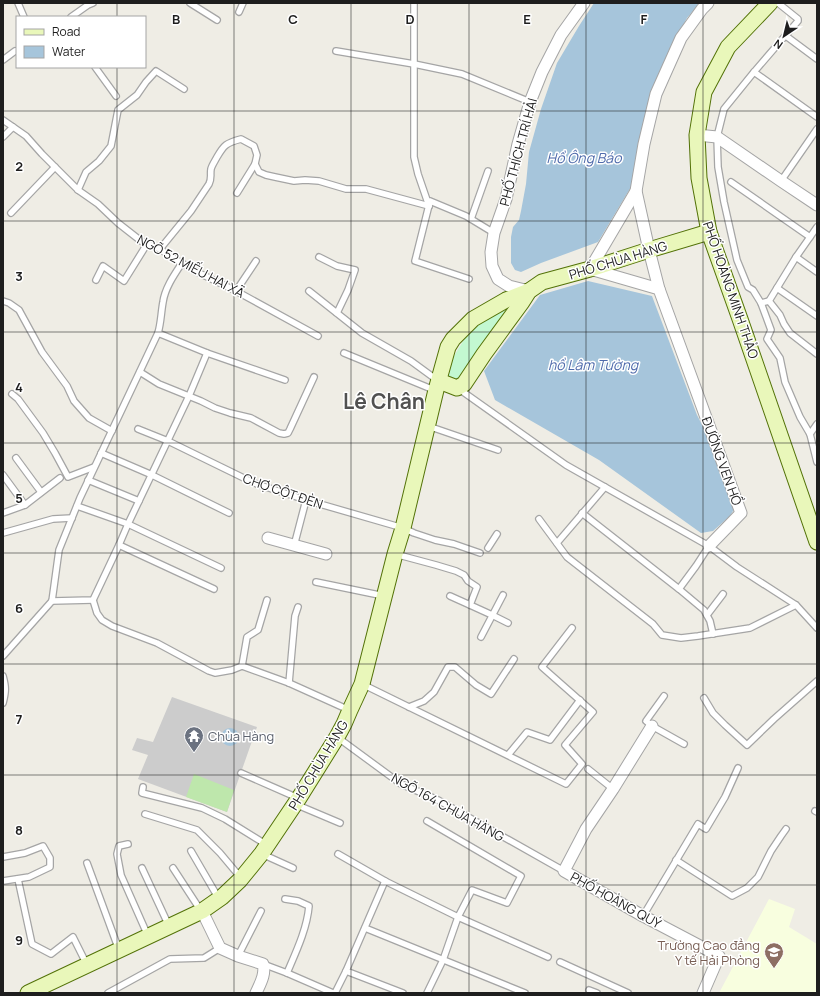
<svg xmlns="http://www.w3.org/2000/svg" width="820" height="996" viewBox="0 0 820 996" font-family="Manrope,sans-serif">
	<rect width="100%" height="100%" fill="#efede5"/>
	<polygon fill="#f8fedf" points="769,899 795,909 789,927 817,944 817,993 719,993"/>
	<polygon fill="#ccc" points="172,697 257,727 227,812 138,779 148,755 132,750 137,738 153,742"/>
	<polygon fill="#bee7ac" points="194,774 234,790 227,812 186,797"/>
	<polygon fill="#c3f8d1" points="510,305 512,311 487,337 464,377 455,380 447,376 448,366 471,328"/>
	<g fill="#a6c5db">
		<polygon points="594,3 700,3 687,18 672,46 648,104 648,113 631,187 598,242 541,263 521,272 515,270 511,263 511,237 513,227 519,220 521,211 526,184 529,152 541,109 557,63 579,26"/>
		<polygon points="588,281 652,296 697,415 720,460 736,506 730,516 713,531 701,533 599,460 495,400 484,371 540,295"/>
		<circle cx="230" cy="737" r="9"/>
	</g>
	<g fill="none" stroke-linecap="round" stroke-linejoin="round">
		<defs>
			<g id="lane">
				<polyline points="18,3 24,17"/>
				<polyline points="190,3 217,20"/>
				<polyline points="414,3 414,157 418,174 429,206"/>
				<polyline points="778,3 798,19 798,21 754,72 724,109 717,137 718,167 724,202 737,260 748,287 753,290 761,303 771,330 767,339 780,358 785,382 800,417 810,434 817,462"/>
				<polyline points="239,12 243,3"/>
				<polyline points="71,17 88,5 93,3"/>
				<polyline points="786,36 817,59"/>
				<polyline points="336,51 414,64 462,74 530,102"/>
				<polyline points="3,60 15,51"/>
				<polyline points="95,67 116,96"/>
				<polyline points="754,72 817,117"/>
				<polyline points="3,120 26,136 42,154 78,190 98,204 118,223 141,241 160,249 173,258 197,272 236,291 318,336"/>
				<polyline points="3,137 13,127"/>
				<polyline points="255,164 259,172 266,175 275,177 294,181 305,180 319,181 346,189 366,189 429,206"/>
				<polyline points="781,181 817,129"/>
				<polyline points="731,182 810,237"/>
				<polyline points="78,190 86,172 99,161 111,146 118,110 137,95 146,82 156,71 184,89"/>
				<polyline points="11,213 55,167"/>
				<polyline points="471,219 488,171"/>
				<path d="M160,249l31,-38 18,-27c3,-6 1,-9 2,-15 1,-4 4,-8 6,-12 7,-12 9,-14 24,-18l13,7 3,9 -2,9 -18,29"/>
				<polyline points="319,257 337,266 355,270 348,290 337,313"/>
				<polyline points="796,257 817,272"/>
				<polyline points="469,279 415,261 430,201 466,216 494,233"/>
				<polyline points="96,280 103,266 124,281 147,244"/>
				<polyline points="777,288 817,316"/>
				<polyline points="236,291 256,261"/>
				<polyline points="309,291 362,333 411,361 437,380"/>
				<polyline points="3,301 9,303 19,310 42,352 67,386 74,401 89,418 112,431"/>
				<polyline points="769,301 780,315 784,324 790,333 817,354"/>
				<polyline points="761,303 769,301 796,257 817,227"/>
				<path d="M158,333c3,-10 3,-20 5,-31 2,-14 11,-27 19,-39"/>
				<polyline points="344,353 434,390"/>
				<polyline points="140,372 159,384 201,401 215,408 230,413 251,418 279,433 284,434 288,433 290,429 314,377"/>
				<polyline points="459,389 566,465 709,546 737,567 796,605 817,628"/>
				<polyline points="12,394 18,399 43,433 55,453 68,477 94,467"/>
				<polyline points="428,426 498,450"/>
				<polyline points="138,429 168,441 254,483 306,500 403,528 414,533 435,540 454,544 480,553"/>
				<polyline points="810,434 817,424"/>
				<polyline points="101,453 152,475 229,513"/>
				<polyline points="16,458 41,492"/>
				<polyline points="3,475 25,505"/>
				<polyline points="88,480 139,501"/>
				<polyline points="77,506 128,524 221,568"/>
				<polyline points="3,513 25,505 60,478"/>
				<polyline points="582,513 679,589 704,610 710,621 713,634"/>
				<polyline points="539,519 567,557 653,624 662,635 681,638 698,636 750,628 796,605"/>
				<polyline points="3,533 53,519 72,518"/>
				<polyline points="557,543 605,487"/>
				<polyline points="119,545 214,589"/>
				<polyline points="294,546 306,500"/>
				<polyline points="488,548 497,534"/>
				<polyline points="395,554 436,565 456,571 464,575 468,581 477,587 470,605 492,615 508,623"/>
				<polyline points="316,582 384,596"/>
				<polyline points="679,589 696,566 709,546"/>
				<polyline points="450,596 470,605"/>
				<polyline points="93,600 97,613 102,620 112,626 157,643 209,671 215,673 232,670 242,666 289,683 349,710"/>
				<polyline points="52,601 93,600 119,545 128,524 189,396 207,353"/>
				<polyline points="707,615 723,594"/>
				<polyline points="481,637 503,595"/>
				<polyline points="3,656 52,601 59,550 80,498 158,333 207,353 285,380"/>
				<polyline points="242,666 247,637 258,630 267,600"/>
				<path d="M3,676c3,11 3,15 0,27"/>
				<polyline points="289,683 295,616 298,607"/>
				<polyline points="362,684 566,784 582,764 565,745 593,712 542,667 572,628"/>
				<polyline points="664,696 646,721 652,726 684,744"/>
				<polyline points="704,698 713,713 725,725 747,745 774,719 817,681"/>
				<polyline points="409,707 424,701 434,692 448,667 455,667 476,685 491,694 514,659"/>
				<polyline points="337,737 401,784 438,800 564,871"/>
				<polyline points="508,755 527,732 550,740 580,700"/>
				<polyline points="588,769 613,789"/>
				<polyline points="241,773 298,798"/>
				<polyline points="143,787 142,793 202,808 225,819 267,845"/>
				<polyline points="295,804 340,823"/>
				<polyline points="815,811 817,812"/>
				<polyline points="145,814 197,830 220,853 241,878"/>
				<polyline points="128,844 119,846 117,854 121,875 148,936"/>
				<polyline points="191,851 219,899"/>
				<polyline points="262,854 293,868"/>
				<polyline points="338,854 385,881"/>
				<polyline points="3,857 25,853 43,846 50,858 50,867 29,877 3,881"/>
				<polyline points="676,860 732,896 747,888 758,877 771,851 781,836 786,829"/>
				<polyline points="87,863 119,950"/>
				<polyline points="142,868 169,926"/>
				<polyline points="173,868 201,911"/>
				<polyline points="18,879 32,944 51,954 73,937 87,965"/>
				<path d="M285,899l13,2 11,5c-2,23 -13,46 -22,67"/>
				<polyline points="643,916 698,824 706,829 725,797 738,768"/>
				<polyline points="365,928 525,993"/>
				<polyline points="238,956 261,911"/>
				<polyline points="560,962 628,993"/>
				<polyline points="263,964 287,973 333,993"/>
				<polyline points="589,990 597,993"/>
				<polyline points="108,993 170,959 204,958 220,948"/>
				<polyline points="335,993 346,971"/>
				<polyline points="403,993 346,971 385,881 458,917 472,890 507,903 521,876 427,821"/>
				<polyline points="427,993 443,960 458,917 548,957"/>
			</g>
			<g id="street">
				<polyline points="708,3 702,9 681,38 656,94 644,144 636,191 590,269 659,289 741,513 709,546"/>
				<polyline points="697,135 717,137 781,181 817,205"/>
				<polyline points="636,191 649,250 659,289"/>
				<polyline points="529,291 509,286 498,279 492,266 491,252 494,233 506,199 518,144 530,102 542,72 561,35 584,3"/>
				<polyline points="268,538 326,554"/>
				<polyline points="652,726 613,789 586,829 564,871 643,916 719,956 703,993"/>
				<path d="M202,911l18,37 18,8 25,8c3,10 -3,20 -7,29"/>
			</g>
			<g id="secondary">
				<polyline points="770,3 728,47 704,92 697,135 699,178 709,232 740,319 817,542"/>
				<polyline points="439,381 457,388 464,384 484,354 522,302 529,291 542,282 590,269 649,250 709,232"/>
				<polyline points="28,993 202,911 222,897 240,880 262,853 299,798 337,737 344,724 350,710 362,684 395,554 403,528 436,390 448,347 453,339 473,319 506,300 529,291"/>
			</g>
		</defs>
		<use href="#lane" stroke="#a5a5a5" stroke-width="8"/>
		<use href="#street" stroke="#a5a5a5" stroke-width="13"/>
		<use href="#secondary" stroke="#537208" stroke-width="17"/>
		<use href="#lane" stroke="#fff" stroke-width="5.5"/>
		<use href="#street" stroke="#fff" stroke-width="11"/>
		<use href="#secondary" stroke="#e9f7ba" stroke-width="15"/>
	</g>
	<path fill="none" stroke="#1e1e1e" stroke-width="1" stroke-opacity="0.55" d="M117,3v14M234,3v990M351,3v990M469,3v990M586,3v990M703,3v990M117,67v926M3,111h814M3,221h814M3,332h814M3,443h814M3,553h814M3,664h814M3,775h814M3,885h814"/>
	<defs>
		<symbol id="temple-pin" viewBox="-11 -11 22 30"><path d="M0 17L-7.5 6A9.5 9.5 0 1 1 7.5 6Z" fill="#6b7280" stroke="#fff"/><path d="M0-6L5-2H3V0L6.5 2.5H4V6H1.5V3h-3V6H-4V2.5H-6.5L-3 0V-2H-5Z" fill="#fff"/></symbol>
		<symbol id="university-pin" viewBox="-11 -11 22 30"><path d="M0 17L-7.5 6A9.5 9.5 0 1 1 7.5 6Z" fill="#8d6e63" stroke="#fff"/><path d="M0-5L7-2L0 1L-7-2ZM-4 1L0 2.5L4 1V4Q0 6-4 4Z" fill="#fff"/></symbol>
	</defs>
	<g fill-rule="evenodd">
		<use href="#temple-pin" x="183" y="725" width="22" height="30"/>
		<use href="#university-pin" x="763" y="941" width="22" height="30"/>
	</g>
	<g text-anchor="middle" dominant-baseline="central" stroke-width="3" stroke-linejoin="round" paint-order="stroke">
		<g font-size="13" fill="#1e1e1e" stroke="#fff">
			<text transform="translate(518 152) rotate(-75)">PHỐ THÍCH TRÍ HẢI</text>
			<text transform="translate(618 260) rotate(-17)">PHỐ CHÙA HÀNG</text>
			<text transform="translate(191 266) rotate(28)">NGÕ 52 MIẾU HAI XÃ</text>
			<text transform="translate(731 290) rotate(71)">PHỐ HOÀNG MINH THẢO</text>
			<text transform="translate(722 461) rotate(70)">ĐƯỜNG VEN HỒ</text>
			<text transform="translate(283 491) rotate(19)">CHỢ CỘT ĐÈN</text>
			<text transform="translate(318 765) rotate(-59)">PHỐ CHÙA HÀNG</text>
			<text transform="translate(448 807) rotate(29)">NGÕ 164 CHÙA HÀNG</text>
			<text transform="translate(616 900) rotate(29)">PHỐ HOÀNG QUÝ</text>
		</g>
		<g font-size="13" fill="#5b616d" stroke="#fff" text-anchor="start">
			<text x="208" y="736">Chùa Hàng</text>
		</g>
		<g font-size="13" fill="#785e54" stroke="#fff" text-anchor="end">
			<text x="760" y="945">Trường Cao đẳng<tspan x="760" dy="15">Y tế Hải Phòng</tspan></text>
		</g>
		<g font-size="14" font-style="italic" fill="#4e6aab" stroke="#fff">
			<text x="584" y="157">Hồ Ông Báo</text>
			<text x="593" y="364">hồ Lâm Tường</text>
		</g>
		<g font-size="21" font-weight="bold" fill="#515151" stroke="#fff">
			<text x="384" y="401">Lê Chân</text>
		</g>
	</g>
	<g font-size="13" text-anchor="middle" font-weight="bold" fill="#1e1e1e" stroke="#fff" stroke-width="3" stroke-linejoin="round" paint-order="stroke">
		<text x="176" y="24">B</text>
		<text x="293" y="24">C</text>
		<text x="410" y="24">D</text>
		<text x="527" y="24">E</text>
		<text x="644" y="24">F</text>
		<text x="19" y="171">2</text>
		<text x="19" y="281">3</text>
		<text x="19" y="392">4</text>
		<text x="19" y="503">5</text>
		<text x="19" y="613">6</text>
		<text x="19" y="724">7</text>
		<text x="19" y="835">8</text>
		<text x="19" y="945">9</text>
	</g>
	<rect width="820" height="996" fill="none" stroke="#1e1e1e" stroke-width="8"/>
	<rect x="16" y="16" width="130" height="52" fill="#ffffff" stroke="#a5a5a5"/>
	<rect x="24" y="29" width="20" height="6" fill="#e9f7ba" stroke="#a5a5a5"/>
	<text x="52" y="36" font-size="12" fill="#1e1e1e">Road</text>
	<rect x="24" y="46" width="20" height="12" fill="#a6c5db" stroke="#a5a5a5"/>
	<text x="52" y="56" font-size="12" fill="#1e1e1e">Water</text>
	<g transform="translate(784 36) rotate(215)" stroke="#ffffff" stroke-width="3" paint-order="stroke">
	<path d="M0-3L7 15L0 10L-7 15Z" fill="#1e1e1e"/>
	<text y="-6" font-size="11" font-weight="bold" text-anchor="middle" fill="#1e1e1e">N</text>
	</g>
</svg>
